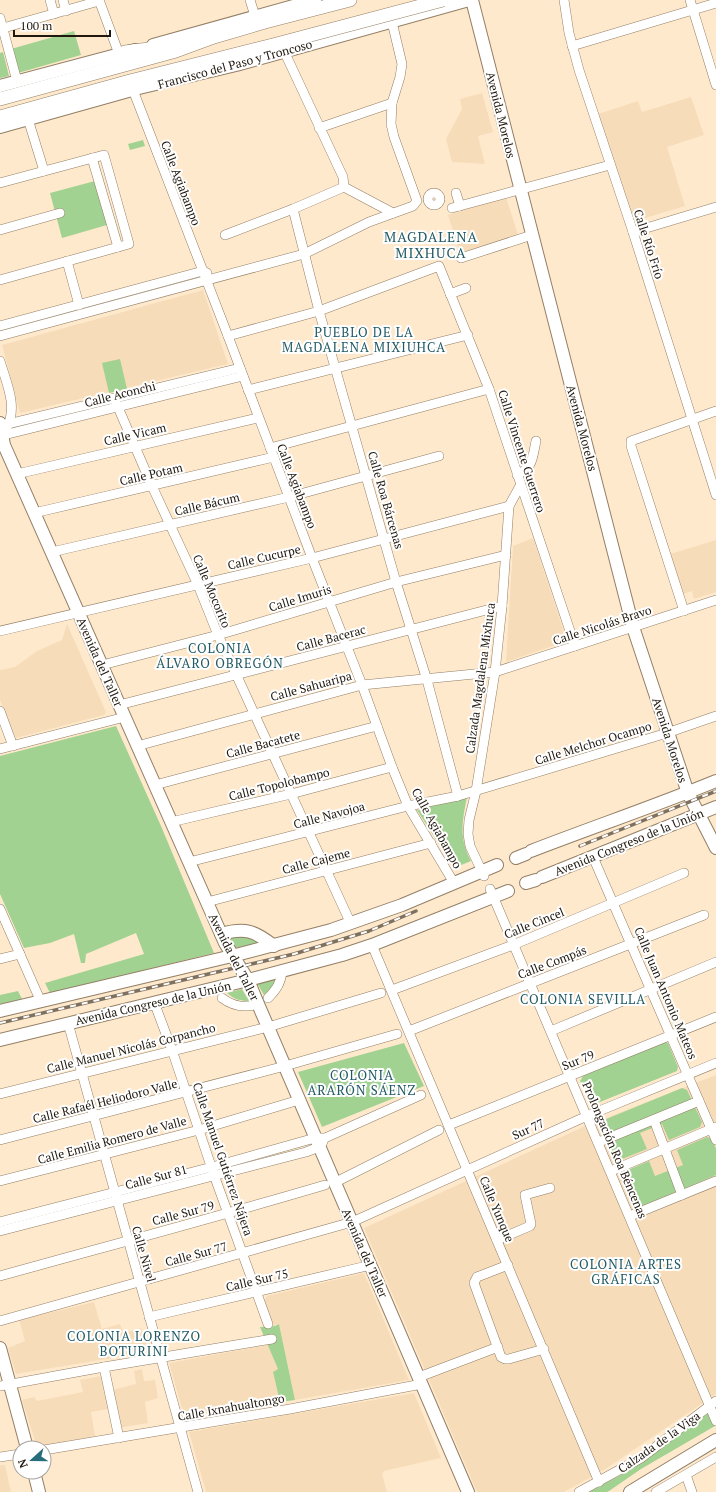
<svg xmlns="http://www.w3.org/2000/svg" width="716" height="1492" viewBox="0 0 716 1492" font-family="'PT Serif',serif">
	<rect width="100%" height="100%" fill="#ffe9cc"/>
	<g fill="#f7dcb9">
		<polygon points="482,93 493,132 478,136 485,164 452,162 446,139 462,109 460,99"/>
		<polygon points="691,97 704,135 667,147 685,206 632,222 598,114 638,101 642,112"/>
		<polygon points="506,197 518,235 460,253 448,215"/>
		<polygon points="203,290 228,364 20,413 2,345"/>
		<polygon points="533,538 567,641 506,662 513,546"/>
		<polygon points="716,540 716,592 694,599 692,591 680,595 667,555"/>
		<polygon points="67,624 106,712 104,715 16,738 0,700 0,670 15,667 37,651 62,640"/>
		<polygon points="716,1075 716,1394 607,1468 564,1492 477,1492 364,1228 583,1127"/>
		<polygon points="364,1273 409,1380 295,1400 279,1324 273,1326 264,1301 267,1296"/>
		<polygon points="94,1302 102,1329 120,1324 123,1333 141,1328 149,1352 16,1374 8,1348 25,1341 19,1320"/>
		<polygon points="268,1345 278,1369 273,1372 280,1402 184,1416 169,1363"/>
		<polygon points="142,1369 144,1381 155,1380 158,1398 145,1402 148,1423 119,1428 112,1390 136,1384 134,1371"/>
		<polygon points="101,1376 108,1409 91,1412 95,1436 37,1447 22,1400 34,1397 37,1401 83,1392 80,1380"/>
		<polygon points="414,1393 441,1458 384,1471 382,1474 387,1492 206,1492 189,1432"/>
		<polygon points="0,1465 5,1465 11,1492 0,1492"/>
	</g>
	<g fill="#a2d291">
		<polygon points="74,31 81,55 18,73 11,49"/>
		<polygon points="3,52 9,76 0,78 0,53"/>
		<polygon points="143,140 145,146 130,150 128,144"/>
		<polygon points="95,181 107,225 62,238 50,193"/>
		<polygon points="120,359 127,389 109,393 102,363"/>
		<polygon points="116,726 161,826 214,953 50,993 45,983 144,954 136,933 86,954 85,963 81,963 74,934 50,943 24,948 0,894 0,756"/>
		<path d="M467,797c-5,25 -8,41 4,64l-17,7 -37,-58z"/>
		<path d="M229,935c11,0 21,0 29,8l-23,5z"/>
		<polygon points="275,979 273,986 264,995 257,983"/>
		<path d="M242,989l7,12c-10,0 -15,-2 -22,-8z"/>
		<polygon points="18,991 22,999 0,1004 0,995"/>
		<polygon points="662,1042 668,1043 678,1067 677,1071 595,1104 590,1102 580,1081 583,1076"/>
		<polygon points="404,1043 424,1086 322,1127 298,1072"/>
		<polygon points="682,1088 687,1090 702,1122 700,1127 669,1140 662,1124 640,1133 647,1149 617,1161 613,1160 598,1125 599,1122"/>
		<polygon points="707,1137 712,1139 716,1149 716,1175 637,1209 633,1208 620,1177 621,1173 649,1161 655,1176 683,1165 677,1150"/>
		<polygon points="279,1324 295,1400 280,1402 273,1372 278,1369 260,1327 275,1326"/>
		<polygon points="705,1411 710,1412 715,1426 641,1469 609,1491 607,1492 588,1492 621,1475"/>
	</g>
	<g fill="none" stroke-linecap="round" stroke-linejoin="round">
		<defs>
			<g id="minor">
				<polyline points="50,0 54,14"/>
				<polyline points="63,0 66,11"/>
				<polyline points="99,0 119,54"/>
				<polyline points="250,0 255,16"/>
				<polyline points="564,0 569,33 579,70 633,232 716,495"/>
				<polyline points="690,0 716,85"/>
				<polyline points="0,18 17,81"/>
				<polyline points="0,29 99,1"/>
				<polyline points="572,46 716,3"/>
				<polyline points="284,51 343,177 344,187 393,213"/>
				<polyline points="133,90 228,336 312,558 362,685 392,767 408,806 454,883"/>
				<polyline points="28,119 44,171"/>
				<polyline points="319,128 392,103"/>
				<polyline points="92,158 118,247"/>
				<polyline points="0,183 104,155 129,244 0,280"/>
				<circle cx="434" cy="199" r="6"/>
				<polyline points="456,193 460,206"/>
				<polyline points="452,208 610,165"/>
				<polyline points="293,209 319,311 396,582 427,680 458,796"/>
				<polyline points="0,230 60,213"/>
				<polyline points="633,232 716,207"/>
				<polyline points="225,235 293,209 344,187"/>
				<polyline points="461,258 532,235"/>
				<polyline points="67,261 79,305"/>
				<polyline points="450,294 466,288"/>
				<polyline points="0,326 203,271 207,273"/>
				<polyline points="0,336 304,254 369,222 413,206 417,201 394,137 391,124 392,103 400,77 402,64 392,22"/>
				<polyline points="228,336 319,311 439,266 489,389 575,646"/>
				<path d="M0,361c6,21 18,45 7,66"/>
				<polyline points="248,390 468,335"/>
				<polyline points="114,398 152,486 198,585 218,635 351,924"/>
				<polyline points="0,426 240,368"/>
				<polyline points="0,436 243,376"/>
				<polyline points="270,448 489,389"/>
				<polyline points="17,474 258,418"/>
				<path d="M517,475c17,-9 15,-16 19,-34"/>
				<polyline points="34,513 274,457"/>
				<polyline points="52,552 289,497 439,456"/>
				<polyline points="684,611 631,446 631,441 716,411"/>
				<polyline points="0,631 312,558 509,506"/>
				<polyline points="102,665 218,635 396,582 506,555"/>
				<polyline points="119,705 502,606"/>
				<polyline points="0,711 13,746"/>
				<polyline points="137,746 362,685 495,672 716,600"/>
				<polyline points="0,749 125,717"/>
				<polyline points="155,785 377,726"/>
				<polyline points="171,822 291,794 392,767"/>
				<polyline points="593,857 716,1140"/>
				<polyline points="189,862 408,806 458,796 667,733 716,716"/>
				<polyline points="484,876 470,846 468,834 469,820 476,791 495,672 502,606 509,506 520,486"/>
				<polyline points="490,889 716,1421"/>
				<polyline points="207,902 431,843"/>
				<polyline points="0,909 41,1002"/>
				<polyline points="372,945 599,1482"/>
				<polyline points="0,959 20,954"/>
				<polyline points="392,990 513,945 684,873"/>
				<path d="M222,998c12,9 23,10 36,6"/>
				<path d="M268,998c8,-8 13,-15 14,-27"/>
				<polyline points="154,1002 172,1050 214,1175 268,1324"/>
				<polyline points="68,1023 198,1492"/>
				<polyline points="409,1031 704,915"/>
				<polyline points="551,1031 716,962"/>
				<polyline points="0,1094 268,1027 381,993"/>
				<polyline points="654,1120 682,1195"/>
				<polyline points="449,1125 716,1017"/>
				<polyline points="0,1140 285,1066 397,1034"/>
				<polyline points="599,1142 699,1101"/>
				<polyline points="611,1171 716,1127"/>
				<polyline points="0,1181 199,1130 299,1100"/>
				<polyline points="334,1183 439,1130"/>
				<polyline points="630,1216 716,1181"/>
				<polyline points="0,1222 212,1167 315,1138 325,1138 421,1095"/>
				<polyline points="0,1231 306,1152 319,1147 323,1142"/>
				<polyline points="497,1240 530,1226 531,1224 525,1195 550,1188"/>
				<polyline points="508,1265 477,1277 474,1283 501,1357 505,1359 509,1359 544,1349"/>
				<path d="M0,1276c108,-30 217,-59 325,-91"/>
				<polyline points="149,1317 371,1265"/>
				<polyline points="0,1321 352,1222 587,1116 716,1063"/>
				<polyline points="104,1367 119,1438"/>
				<polyline points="419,1377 498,1347"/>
				<polyline points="0,1386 104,1367 272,1339"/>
				<polyline points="44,1450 290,1409 422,1384"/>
				<polyline points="0,1457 20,1454"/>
				<polyline points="686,1475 692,1492"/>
				<polyline points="579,1492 641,1458 716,1401"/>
				<polyline points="656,1492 716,1457"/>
			</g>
			<g id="major">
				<polyline points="472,0 633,627 688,793 716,848"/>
				<polyline points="153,45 315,0"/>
				<polyline points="0,86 135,50"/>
				<polyline points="0,127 139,88 236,65 469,0"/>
				<polyline points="0,423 4,445 225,943 248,980 258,1004 468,1492"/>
				<path d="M531,851c62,-24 124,-45 185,-70"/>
				<polyline points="516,858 526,854"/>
				<polyline points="542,877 716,807"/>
				<polyline points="526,883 536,880"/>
				<path d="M221,934c24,-7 34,-3 53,12"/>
				<polyline points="0,1011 232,956 331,930 402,905 497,865"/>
				<polyline points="0,1040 248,980 342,955 372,945 508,891"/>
				<polyline points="0,1348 27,1448"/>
				<polyline points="34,1472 39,1492"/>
				<polyline points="630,1492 716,1440"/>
			</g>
			<g id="highway">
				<polyline points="125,52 165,47"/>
				<polyline points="0,99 176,51 214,37 265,22 350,0"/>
				<polyline points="0,117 130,81 273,45"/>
			</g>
		</defs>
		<use href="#minor" stroke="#937f65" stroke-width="10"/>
		<use href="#major" stroke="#937f65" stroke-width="14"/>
		<use href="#highway" stroke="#937f65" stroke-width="14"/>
		<use href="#minor" stroke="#fff" stroke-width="9"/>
		<use href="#major" stroke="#fff" stroke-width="12"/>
		<use href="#highway" stroke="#fff" stroke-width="13"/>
		<defs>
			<g id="rail">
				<polyline points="580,846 716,791"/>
				<polyline points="0,1023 294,954 369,931 416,911"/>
			</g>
		</defs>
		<use href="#rail" stroke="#7f715f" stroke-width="3.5"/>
		<use href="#rail" stroke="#fff" stroke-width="2" stroke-dasharray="6" stroke-linecap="butt"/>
		<defs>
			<polyline id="highway-bridge" points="273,45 443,0"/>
		</defs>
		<use href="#highway-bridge" stroke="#937f65" stroke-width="14" stroke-linecap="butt"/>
		<use href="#highway-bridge" stroke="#fff" stroke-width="13"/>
	</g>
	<g text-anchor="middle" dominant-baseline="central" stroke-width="4" stroke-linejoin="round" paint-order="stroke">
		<g font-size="12" fill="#20180e" stroke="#fff">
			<text transform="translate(235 64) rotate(-15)">Francisco del Paso y Troncoso</text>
			<text transform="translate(501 115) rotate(76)">Avenida Morelos</text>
			<text transform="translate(181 183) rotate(69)">Calle Agiabampo</text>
			<text transform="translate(649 244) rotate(72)">Calle Río Frío</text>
			<text transform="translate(120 394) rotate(-14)">Calle Aconchi</text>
			<text transform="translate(582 428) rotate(75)">Avenida Morelos</text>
			<text transform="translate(135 434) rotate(-13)">Calle Vicam</text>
			<text transform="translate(522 451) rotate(72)">Calle Vincente Guerrero</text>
			<text transform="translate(151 474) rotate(-13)">Calle Potam</text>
			<text transform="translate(297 486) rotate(69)">Calle Agiabampo</text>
			<text transform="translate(386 500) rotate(74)">Calle Roa Bárcenas</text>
			<text transform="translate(207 504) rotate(-13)">Calle Bácum</text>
			<text transform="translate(264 557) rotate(-13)">Calle Cucurpe</text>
			<text transform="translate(212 591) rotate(67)">Calle Mocorito</text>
			<text transform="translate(300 598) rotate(-17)">Calle Imuris</text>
			<text transform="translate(602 625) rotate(-18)">Calle Nicolás Bravo</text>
			<text transform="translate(331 638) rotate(-15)">Calle Bacerac</text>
			<text transform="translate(100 662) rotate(66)">Avenida del Taller</text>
			<text transform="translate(480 678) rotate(-82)">Calzada Magdalena Mixhuca</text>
			<text transform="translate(311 686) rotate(-15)">Calle Sahuaripa</text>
			<text transform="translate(670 740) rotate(72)">Avenida Morelos</text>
			<text transform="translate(593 743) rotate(-17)">Calle Melchor Ocampo</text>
			<text transform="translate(263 744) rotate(-15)">Calle Bacatete</text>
			<text transform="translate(279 784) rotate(-14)">Calle Topolobampo</text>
			<text transform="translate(329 815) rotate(-15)">Calle Navojoa</text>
			<text transform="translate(437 828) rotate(61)">Calle Agiabampo</text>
			<text transform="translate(629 842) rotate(-22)">Avenida Congreso de la Unión</text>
			<text transform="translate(316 861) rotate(-15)">Calle Cajeme</text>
			<text transform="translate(534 923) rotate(-22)">Calle Cincel</text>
			<text transform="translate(234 957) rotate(63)">Avenida del Taller</text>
			<text transform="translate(552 962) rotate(-21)">Calle Compás</text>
			<text transform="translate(666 993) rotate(67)">Calle Juan Antonio Mateos</text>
			<text transform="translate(153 1003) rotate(-13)">Avenida Congreso de la Unión</text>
			<text transform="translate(131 1048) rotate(-14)">Calle Manuel Nicolás Corpancho</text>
			<text transform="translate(578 1060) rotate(-22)">Sur 79</text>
			<text transform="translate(105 1101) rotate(-14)">Calle Rafaél Heliodoro Valle</text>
			<text transform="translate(528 1129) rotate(-24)">Sur 77</text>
			<text transform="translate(112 1140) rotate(-15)">Calle Emilia Romero de Valle</text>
			<text transform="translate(615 1150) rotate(67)">Prolongación Roa Béncenas</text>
			<text transform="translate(223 1159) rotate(71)">Calle Manuel Gutiérrez Nájera</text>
			<text transform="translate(156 1177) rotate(-15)">Calle Sur 81</text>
			<text transform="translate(497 1209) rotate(67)">Calle Yunque</text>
			<text transform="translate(183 1213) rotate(-15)">Calle Sur 79</text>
			<text transform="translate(365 1253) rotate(66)">Avenida del Taller</text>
			<text transform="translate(144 1254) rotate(74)">Calle Nivel</text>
			<text transform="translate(196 1254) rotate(-15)">Calle Sur 77</text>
			<text transform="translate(257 1280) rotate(-13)">Calle Sur 75</text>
			<text transform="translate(231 1407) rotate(-10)">Calle Ixnahualtongo</text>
			<text transform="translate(659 1442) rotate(-35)">Calzada de la Viga</text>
		</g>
		<g font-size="13" letter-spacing="1" fill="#215a64" stroke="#fff">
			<text x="364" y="332">PUEBLO DE LA<tspan x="364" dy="15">MAGDALENA MIXIUHCA</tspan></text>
			<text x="220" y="648">COLONIA<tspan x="220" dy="15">ÁLVARO OBREGÓN</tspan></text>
			<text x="583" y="999">COLONIA SEVILLA</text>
			<text x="362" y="1075">COLONIA<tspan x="362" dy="15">ARARÓN SÁENZ</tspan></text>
			<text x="626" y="1264">COLONIA ARTES<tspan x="626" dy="15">GRÁFICAS</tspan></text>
			<text x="134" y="1336">COLONIA LORENZO<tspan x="134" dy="15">BOTURINI</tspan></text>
		</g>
		<g font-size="14" letter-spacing="1" fill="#215a64" stroke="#fff">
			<text x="431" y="236">MAGDALENA<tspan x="431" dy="16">MIXHUCA</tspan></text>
		</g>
	</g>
	<g transform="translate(32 1460) rotate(249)"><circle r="19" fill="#ffffff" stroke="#a6a39f"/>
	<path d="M0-3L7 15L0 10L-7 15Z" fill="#266e7a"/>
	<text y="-6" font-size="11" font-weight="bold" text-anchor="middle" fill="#20180e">N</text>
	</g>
	<path d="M14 30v6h96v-6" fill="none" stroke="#20180e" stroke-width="2"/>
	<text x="20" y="30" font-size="12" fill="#20180e" stroke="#ffffff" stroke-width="3" paint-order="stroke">100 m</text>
</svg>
